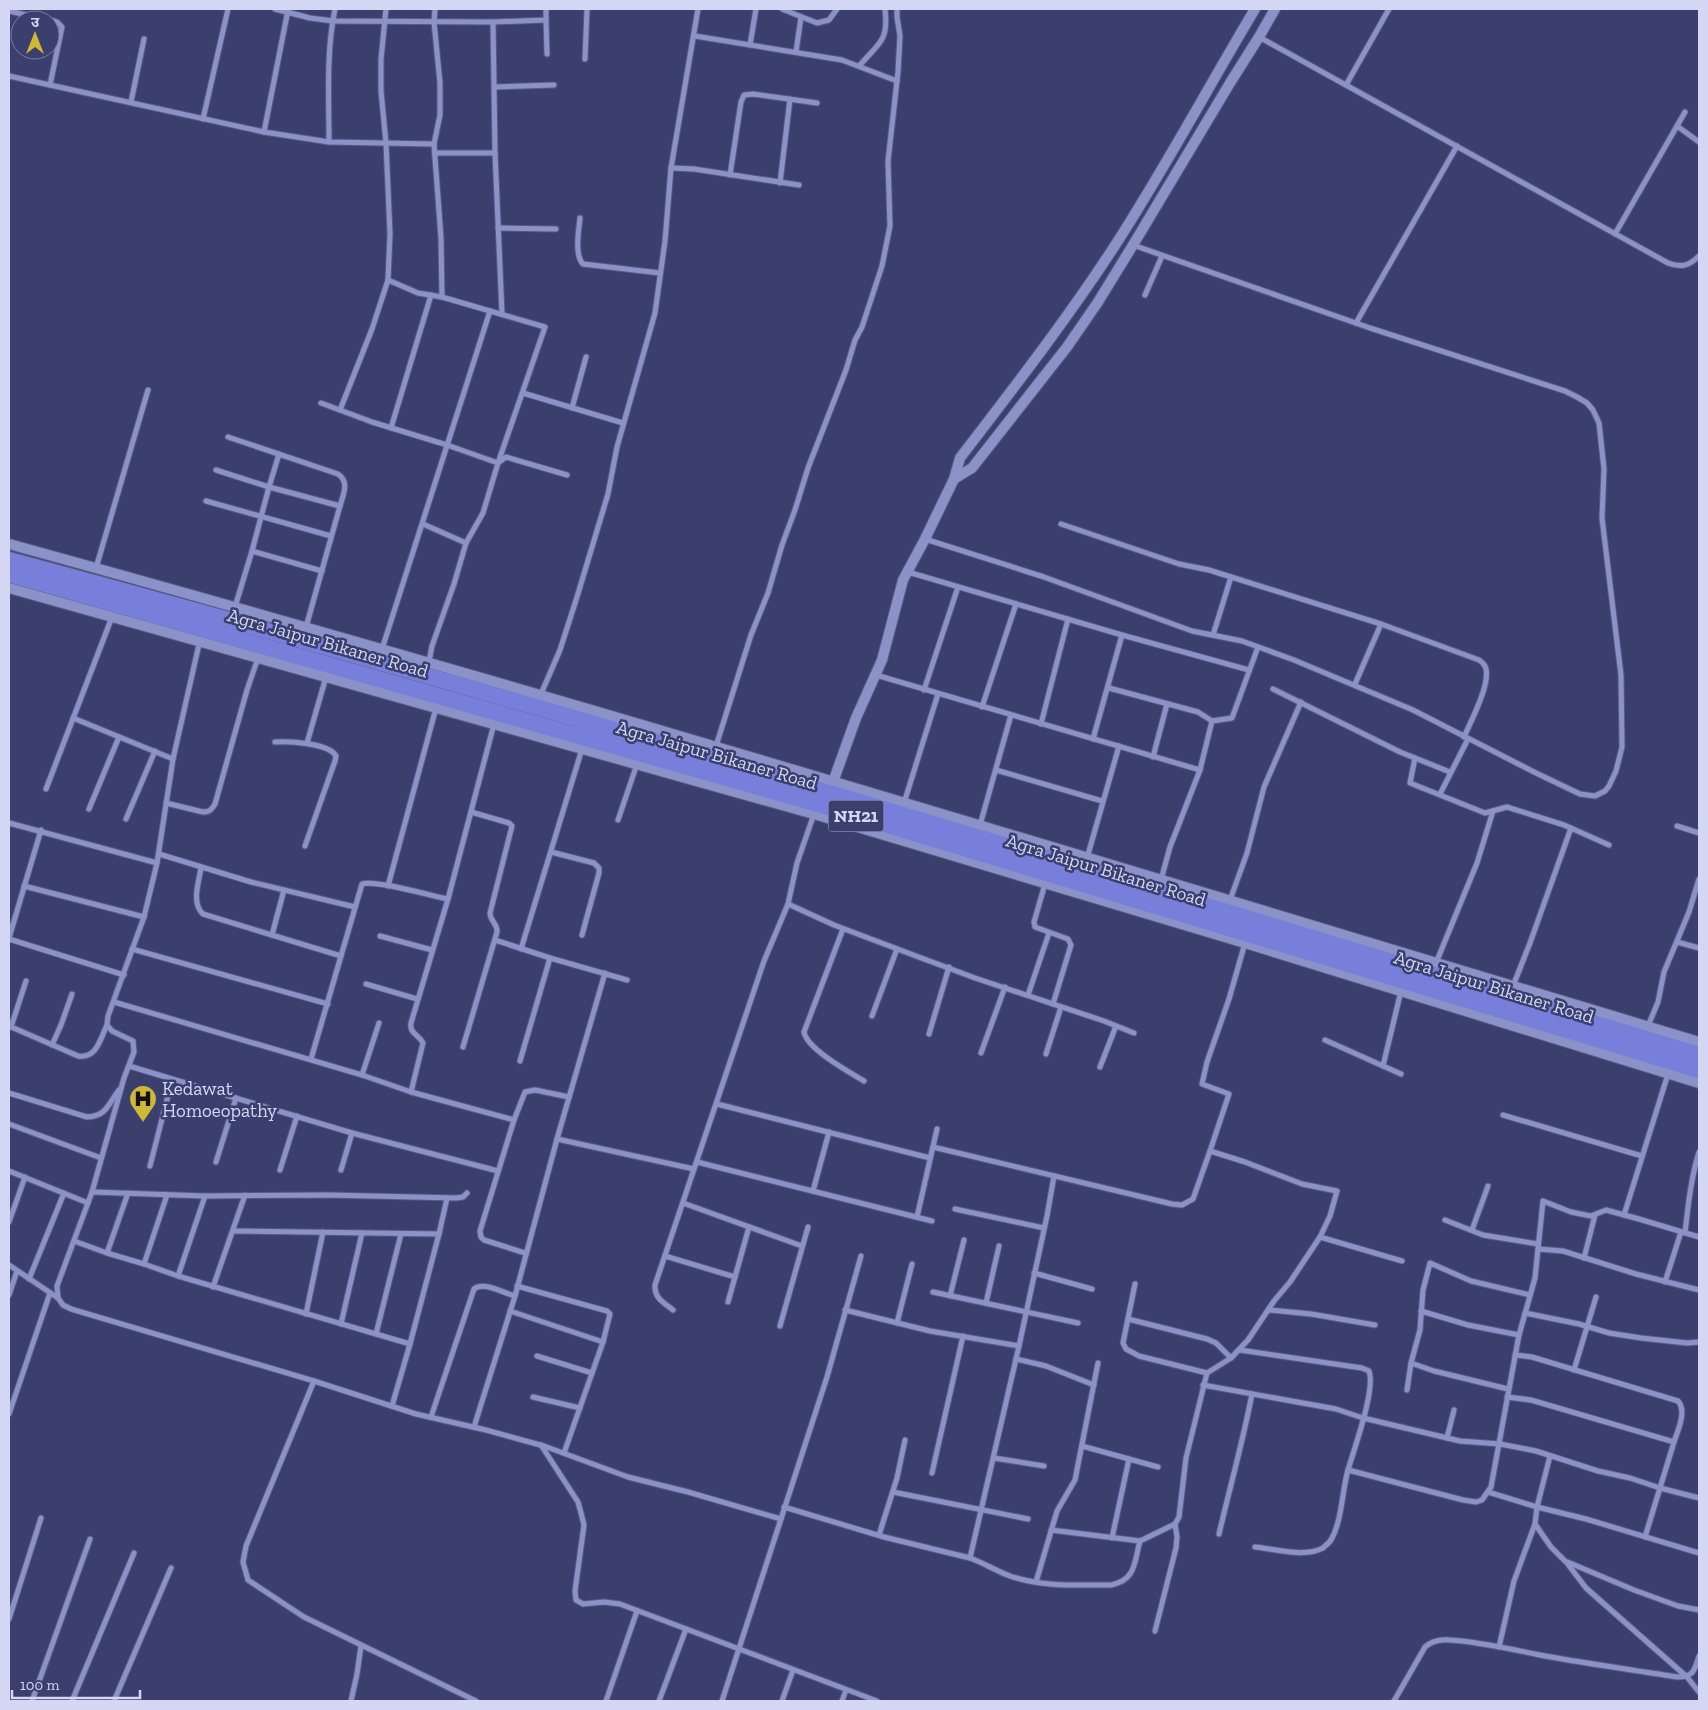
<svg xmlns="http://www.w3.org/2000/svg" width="1708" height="1710" viewBox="0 0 1708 1710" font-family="'Zilla Slab','Noto Sans Devanagari',serif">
	<rect width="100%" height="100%" fill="#3b3f6e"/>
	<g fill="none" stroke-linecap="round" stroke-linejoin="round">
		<defs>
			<g id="street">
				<polyline points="275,9 310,18 333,21 493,22 546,20 546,9"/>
				<polyline points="386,9 381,59 381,91 386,143 390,234 388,280 418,293 442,297"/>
				<polyline points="782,9 817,23 829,20 837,9"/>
				<polyline points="9,11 49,20"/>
				<polyline points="50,20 57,22 62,27 50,85"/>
				<polyline points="546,20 547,54"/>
				<polyline points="493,22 495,153 502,314"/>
				<polyline points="695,36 842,60 897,81"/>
				<path d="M1259,37l409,226c13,5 21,3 31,-7"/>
				<polyline points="750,45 756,9"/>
				<polyline points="796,52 801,17"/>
				<polyline points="585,59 587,9"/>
				<path d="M860,65c19,-22 29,-24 25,-56"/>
				<polyline points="9,76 264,132 329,142 434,144"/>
				<polyline points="1346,85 1389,9"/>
				<polyline points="495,87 554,85"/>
				<polyline points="131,102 144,39"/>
				<polyline points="203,119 228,9"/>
				<polyline points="1677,126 1699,142"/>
				<polyline points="264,132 288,10"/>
				<path d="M329,142c0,-44 -3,-90 6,-133"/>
				<polyline points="435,153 495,153"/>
				<polyline points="671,168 694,169 799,185"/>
				<polyline points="730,175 741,102 744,95 753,94 817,103"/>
				<polyline points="780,183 790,99"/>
				<path d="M580,218c-1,11 -6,37 3,46l77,9"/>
				<polyline points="498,228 556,229"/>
				<polyline points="1615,234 1685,112"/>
				<polyline points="1145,295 1162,256"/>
				<polyline points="1356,323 1457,146"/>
				<polyline points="523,393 623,423"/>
				<polyline points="321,403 372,422 447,445 498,463 506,457 567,475"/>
				<polyline points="572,408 586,357"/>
				<polyline points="340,410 372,329 388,280"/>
				<polyline points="391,428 431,295"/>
				<path d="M228,437l110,37c12,8 5,21 2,32"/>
				<polyline points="216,470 269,487 279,454"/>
				<polyline points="206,501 331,536"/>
				<polyline points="423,524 466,543"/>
				<path d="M1061,524l118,40 30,6 172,54 98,36c3,2 6,4 7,9 4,16 -15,52 -22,68"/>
				<polyline points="925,539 1044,577 1192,631 1242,641 1294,660 1413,710 1536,773 1580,794 1595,796 1605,791 1609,786 1616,771 1622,747 1621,675 1602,518 1604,469 1599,423 1593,410 1587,403 1577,397 1565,391 1370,328 1133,245"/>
				<polyline points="252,551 322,571"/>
				<polyline points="96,568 148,390"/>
				<polyline points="908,572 1122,635 1249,670"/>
				<polyline points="235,607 252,551 269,487 340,506 306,627"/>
				<polyline points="1213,635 1231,577"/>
				<polyline points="382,649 490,311 442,297 441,238 434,144 440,115 440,83 434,22 435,9"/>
				<polyline points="429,662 432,646 454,584 466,543 483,513 498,463 545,327 490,311"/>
				<polyline points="876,675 1200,770"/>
				<polyline points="1355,684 1381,624"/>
				<polyline points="1109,688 1198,712 1212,721"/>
				<polyline points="1273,689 1400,752 1450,772"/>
				<polyline points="924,690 958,587"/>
				<polyline points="541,694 560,650 577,597 608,494 617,447 655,313 665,241 671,168 698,9"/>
				<polyline points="982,707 1016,604"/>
				<polyline points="73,718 173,759"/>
				<polyline points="1041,724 1068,619"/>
				<polyline points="1093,739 1122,635"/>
				<path d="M275,742c13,-1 54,1 61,14l-1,5 -30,85"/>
				<polyline points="307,743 326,677"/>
				<polyline points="716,746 751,635 768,593 782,545 795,510 808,468 846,370 855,340 862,327 882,266 890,226 888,161 898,72 900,36 897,17 897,9"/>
				<polyline points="1153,757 1167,704"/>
				<polyline points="1415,758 1410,783 1485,813 1507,807 1564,825 1609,845"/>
				<polyline points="996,770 1102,801"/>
				<polyline points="46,789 112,617"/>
				<polyline points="1440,794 1468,739"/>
				<path d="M166,803l37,9c7,0 9,-3 12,-8l32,-114 11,-32"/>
				<polyline points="904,803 938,694"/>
				<polyline points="89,809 119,737"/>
				<polyline points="126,819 155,751"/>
				<polyline points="618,820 637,764"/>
				<polyline points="9,823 157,863 173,759 200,640"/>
				<polyline points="980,825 1011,715"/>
				<polyline points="1677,826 1699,833"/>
				<polyline points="551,852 594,863 599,868 599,873 582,935"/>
				<polyline points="159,854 251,882 355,907"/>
				<polyline points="1087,858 1119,746"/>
				<polyline points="157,863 144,917 108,1016 107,1025 112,1031 133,1041 134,1052 124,1078 92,1192 57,1286 58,1298 63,1305 71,1309 314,1381 416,1414 486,1430 544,1446 628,1477 688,1492 781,1519"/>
				<path d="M201,868c-2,13 -10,36 2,46l138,42"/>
				<polyline points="1161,880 1170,847 1200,770 1212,721 1232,718 1258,647"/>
				<polyline points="1045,884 1034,922 1035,927 1068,939 1071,945 1053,1004"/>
				<polyline points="24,886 144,917"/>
				<polyline points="388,886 436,708"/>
				<polyline points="1230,900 1247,853 1264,787 1301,702"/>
				<polyline points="788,904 834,925 916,956 975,978 1104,1021 1134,1033"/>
				<path d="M843,929l-39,103c3,17 45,40 60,49"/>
				<polyline points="272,935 284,890"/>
				<polyline points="380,936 432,950"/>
				<polyline points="9,938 41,830"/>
				<polyline points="9,939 124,975"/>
				<polyline points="495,940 550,958 627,980"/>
				<polyline points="1677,942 1699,948"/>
				<polyline points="132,949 328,1004"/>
				<polyline points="521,949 582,749"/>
				<polyline points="1436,963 1477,863 1493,811"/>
				<polyline points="366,984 417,999"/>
				<polyline points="1513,986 1530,943 1571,828"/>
				<polyline points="1028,995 1049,933"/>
				<polyline points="114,1002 362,1075 411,1092 514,1120"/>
				<polyline points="872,1016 897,949"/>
				<path d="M9,1026l69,30c19,3 22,-17 29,-31"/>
				<polyline points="1648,1026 1658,1002 1664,972 1689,912 1699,879"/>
				<polyline points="11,1027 26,981"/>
				<polyline points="929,1034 949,967"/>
				<polyline points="1325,1040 1401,1074"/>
				<polyline points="52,1045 61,1025 72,994"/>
				<path d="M463,1047l34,-115c1,-8 -7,-11 -7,-19l22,-87 -3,-3 -38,-11"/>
				<polyline points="981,1053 1005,987"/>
				<polyline points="1046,1054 1061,1007"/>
				<path d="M311,1059l51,-175c12,-5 70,12 86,15"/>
				<polyline points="520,1061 550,958"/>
				<polyline points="129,1066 352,1133 498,1171"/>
				<polyline points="1383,1066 1401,991"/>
				<polyline points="1100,1067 1116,1026"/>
				<polyline points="362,1075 379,1023"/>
				<path d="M411,1092l12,-49c-4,-8 -14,-10 -12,-20l37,-124 46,-175"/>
				<path d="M9,1093l78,24c20,-1 21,-13 32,-27"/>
				<polyline points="717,1104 930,1158"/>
				<polyline points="1503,1115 1642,1156"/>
				<polyline points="9,1124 101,1158"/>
				<polyline points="557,1139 694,1169"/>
				<polyline points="933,1147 1172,1204 1182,1205 1193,1199 1210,1151"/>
				<polyline points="216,1162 236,1098"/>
				<polyline points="697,1162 932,1221"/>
				<polyline points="150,1166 172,1080"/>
				<polyline points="280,1170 297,1116"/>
				<polyline points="341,1170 352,1133"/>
				<polyline points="9,1171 88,1203"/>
				<polyline points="813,1191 829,1132"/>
				<polyline points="92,1192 205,1196 328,1195 456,1198 463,1197 467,1193"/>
				<polyline points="683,1203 802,1246"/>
				<polyline points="955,1209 1044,1228"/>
				<polyline points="1624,1215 1668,1074"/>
				<polyline points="917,1217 937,1129"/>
				<polyline points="1445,1220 1483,1235 1538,1244"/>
				<polyline points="9,1222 25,1177"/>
				<polyline points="1472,1230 1488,1186"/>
				<polyline points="233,1231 439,1234"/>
				<path d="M1685,1233c3,-27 6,-55 14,-81"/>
				<polyline points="1320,1237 1402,1261"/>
				<polyline points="74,1241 107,1253 144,1264 178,1276 376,1334"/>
				<polyline points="1538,1249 1563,1251 1636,1274 1699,1290"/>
				<polyline points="107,1253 128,1193"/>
				<polyline points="525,1253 484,1240 481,1237 480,1231 514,1120 525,1092 535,1090 569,1097"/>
				<polyline points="665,1256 735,1277"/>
				<polyline points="1584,1258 1595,1215"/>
				<polyline points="144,1264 167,1195"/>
				<polyline points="9,1265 58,1298"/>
				<polyline points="1034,1273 1092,1289"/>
				<polyline points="178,1276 205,1196"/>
				<polyline points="29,1279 64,1193"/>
				<polyline points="1665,1282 1681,1232"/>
				<polyline points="1135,1284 1123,1343 1126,1349 1139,1356 1207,1373"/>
				<polyline points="517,1286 607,1311 610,1314 603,1342 564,1453"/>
				<polyline points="213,1287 245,1195"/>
				<polyline points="933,1292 1078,1323"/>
				<polyline points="9,1295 17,1271"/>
				<polyline points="950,1296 964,1240"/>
				<polyline points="728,1302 749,1227"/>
				<polyline points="986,1303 999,1246"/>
				<path d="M673,1310c-10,-8 -19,-12 -18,-25l109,-324 24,-57 9,-41 17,-49"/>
				<polyline points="845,1310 930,1331 1019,1346"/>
				<polyline points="1269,1310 1311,1314 1375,1325"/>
				<polyline points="510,1311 603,1342"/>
				<polyline points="1421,1311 1468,1325 1519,1335"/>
				<polyline points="1525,1313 1579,1324 1609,1333 1641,1338 1687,1343 1699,1342"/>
				<polyline points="306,1314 323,1232"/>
				<polyline points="1128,1319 1207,1339 1216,1343 1231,1358"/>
				<polyline points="897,1323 912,1264"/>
				<polyline points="341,1324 362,1233"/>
				<polyline points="780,1326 808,1227"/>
				<polyline points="410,1344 439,1234 447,1198"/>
				<path d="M1240,1350l122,18 7,3c7,18 -15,78 -21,99 -6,21 -6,51 -17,70 -2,3 -6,6 -8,8 -19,10 -48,1 -68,-1"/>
				<path d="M1515,1355l17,2 146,44c9,10 0,29 -4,41"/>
				<polyline points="537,1356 592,1373"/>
				<polyline points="1016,1359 1046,1366 1094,1385"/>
				<polyline points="1411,1363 1434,1371 1508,1389"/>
				<polyline points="1574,1370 1596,1297"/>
				<polyline points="314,1381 246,1546 243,1562 248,1580 304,1617 476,1701"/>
				<polyline points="1203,1385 1336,1409 1363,1418 1460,1441 1500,1444 1536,1451 1598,1471 1630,1478 1660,1488 1699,1498"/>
				<polyline points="1407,1390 1411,1363 1420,1330 1423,1290 1430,1263 1471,1281 1530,1295"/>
				<polyline points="533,1397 580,1408"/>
				<polyline points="1507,1397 1531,1400 1674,1442 1645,1537"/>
				<polyline points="392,1406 410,1344 376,1334 401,1234"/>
				<polyline points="9,1414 50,1293"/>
				<path d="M431,1417l43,-128c10,-8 29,4 41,7"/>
				<polyline points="474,1427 515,1296 557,1139 605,973"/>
				<polyline points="1447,1438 1454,1410"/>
				<polyline points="541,1445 578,1502 581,1513 584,1525 575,1591 576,1600 583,1604 604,1602 620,1604 877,1701"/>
				<polyline points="1082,1446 1158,1467"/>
				<polyline points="1550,1456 1537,1507 1535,1524 1551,1547 1565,1561 1634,1590 1678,1606 1699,1610"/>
				<polyline points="994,1458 1044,1466"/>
				<polyline points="1348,1470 1463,1500 1476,1502 1482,1500 1491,1487 1519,1335 1535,1278 1543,1201 1571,1212 1591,1216 1606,1210 1639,1219 1699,1237"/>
				<polyline points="932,1473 963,1336"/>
				<polyline points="893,1492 1028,1519"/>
				<polyline points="1488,1492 1537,1507 1586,1519 1699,1553"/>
				<path d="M784,1507l100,30 86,21c14,5 26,13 40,18 32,11 67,9 101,9 25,-5 23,-22 29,-44l35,-17 4,-7 7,-59 21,-85 24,-15 17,-18 26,-39 16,-19 30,-45 10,-21 7,-25 -35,-7 -57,-22 -35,-11 19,-57 -27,-10 5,-22 22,-63 16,-56"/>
				<polyline points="1051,1530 1140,1541"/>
				<path d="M1219,1534c11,-47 24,-93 33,-140"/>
				<polyline points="879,1535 897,1478 905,1440"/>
				<polyline points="1112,1538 1129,1459"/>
				<polyline points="970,1558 1019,1346 1047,1216 1054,1176"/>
				<polyline points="1567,1563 1586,1588 1687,1677 1699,1692"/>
				<polyline points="1036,1582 1057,1511 1075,1480 1098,1363"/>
				<polyline points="9,1619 41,1518"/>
				<polyline points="1155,1631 1176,1548 1177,1537 1175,1524"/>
				<polyline points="1499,1647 1514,1581 1535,1524"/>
				<polyline points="32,1701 90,1539"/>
				<polyline points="72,1701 134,1553"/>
				<polyline points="114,1701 171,1568"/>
				<polyline points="351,1701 357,1674 361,1646"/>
				<polyline points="606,1701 637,1611"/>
				<polyline points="659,1701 686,1629"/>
				<polyline points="722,1701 827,1377 861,1256"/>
				<polyline points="782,1701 793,1670"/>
				<polyline points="842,1701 846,1690"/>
				<path d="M1394,1701l31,-54c7,-6 15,-8 25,-7 32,2 64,10 95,16 44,8 89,14 133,21 16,0 17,-8 21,-21"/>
			</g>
			<g id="secondary">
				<polyline points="954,479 972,468 1067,347 1098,302 1133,245 1230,83 1259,37 1275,9"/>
				<path d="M9,544c566,156 1127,329 1690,498"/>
				<polyline points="9,588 814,814 1245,943 1699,1083"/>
				<path d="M833,782l23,-64 26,-58 21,-80 22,-41 29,-60 6,-21c52,-68 105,-136 152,-208 51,-78 95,-161 143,-241"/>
			</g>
			<g id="highway">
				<path d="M9,560c567,152 1128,325 1690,495"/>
				<polyline points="9,574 818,804 1699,1070"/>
			</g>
		</defs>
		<use href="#street" stroke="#585a82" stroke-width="7"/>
		<use href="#secondary" stroke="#585a82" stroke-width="12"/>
		<use href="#highway" stroke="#585a82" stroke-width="18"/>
		<use href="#street" stroke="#8b92c7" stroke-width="5"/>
		<use href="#secondary" stroke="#8b92c7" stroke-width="10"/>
		<use href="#highway" stroke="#787fda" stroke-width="16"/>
	</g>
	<defs>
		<symbol id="hospital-pin" viewBox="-11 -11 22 30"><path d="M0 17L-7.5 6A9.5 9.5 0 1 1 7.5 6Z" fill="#d0b836" stroke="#3b3f6e"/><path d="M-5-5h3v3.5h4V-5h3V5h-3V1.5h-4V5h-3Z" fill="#111"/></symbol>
	</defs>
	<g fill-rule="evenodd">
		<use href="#hospital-pin" x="127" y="1083" width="32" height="43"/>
	</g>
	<g text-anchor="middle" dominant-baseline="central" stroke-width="5" stroke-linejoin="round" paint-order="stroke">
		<rect fill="#3b3f6e" stroke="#a5a9cc" stroke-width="1" x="828.5" y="800.5" width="55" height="31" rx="4"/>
		<g font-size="18" font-weight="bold" fill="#d3d7f4">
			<text x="856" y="816">NH21</text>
		</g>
		<g font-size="19" fill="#d3d7f4" stroke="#3b3f6e">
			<text transform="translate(328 643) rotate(16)">Agra Jaipur Bikaner Road</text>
			<text transform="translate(717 755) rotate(16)">Agra Jaipur Bikaner Road</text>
			<text transform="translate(1106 870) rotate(17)">Agra Jaipur Bikaner Road</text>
			<text transform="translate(1494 987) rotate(17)">Agra Jaipur Bikaner Road</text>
		</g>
		<g font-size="19" fill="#d3d7f4" stroke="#3b3f6e" text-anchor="start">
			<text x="162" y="1088">Kedawat<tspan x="162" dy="22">Homoeopathy</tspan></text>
		</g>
	</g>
	<rect width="1708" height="1710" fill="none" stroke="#d3d7f4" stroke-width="20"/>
	<g transform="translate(35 35)"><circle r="24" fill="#3b3f6e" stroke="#787ca4"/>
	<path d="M0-4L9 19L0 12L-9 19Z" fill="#d0b836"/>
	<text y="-8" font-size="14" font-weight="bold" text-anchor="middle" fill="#d3d7f4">उ</text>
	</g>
	<path d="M12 1690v8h128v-8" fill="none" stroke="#d3d7f4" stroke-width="2.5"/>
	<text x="20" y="1690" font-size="15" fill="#d3d7f4" stroke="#3b3f6e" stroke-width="4" paint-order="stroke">100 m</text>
</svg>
